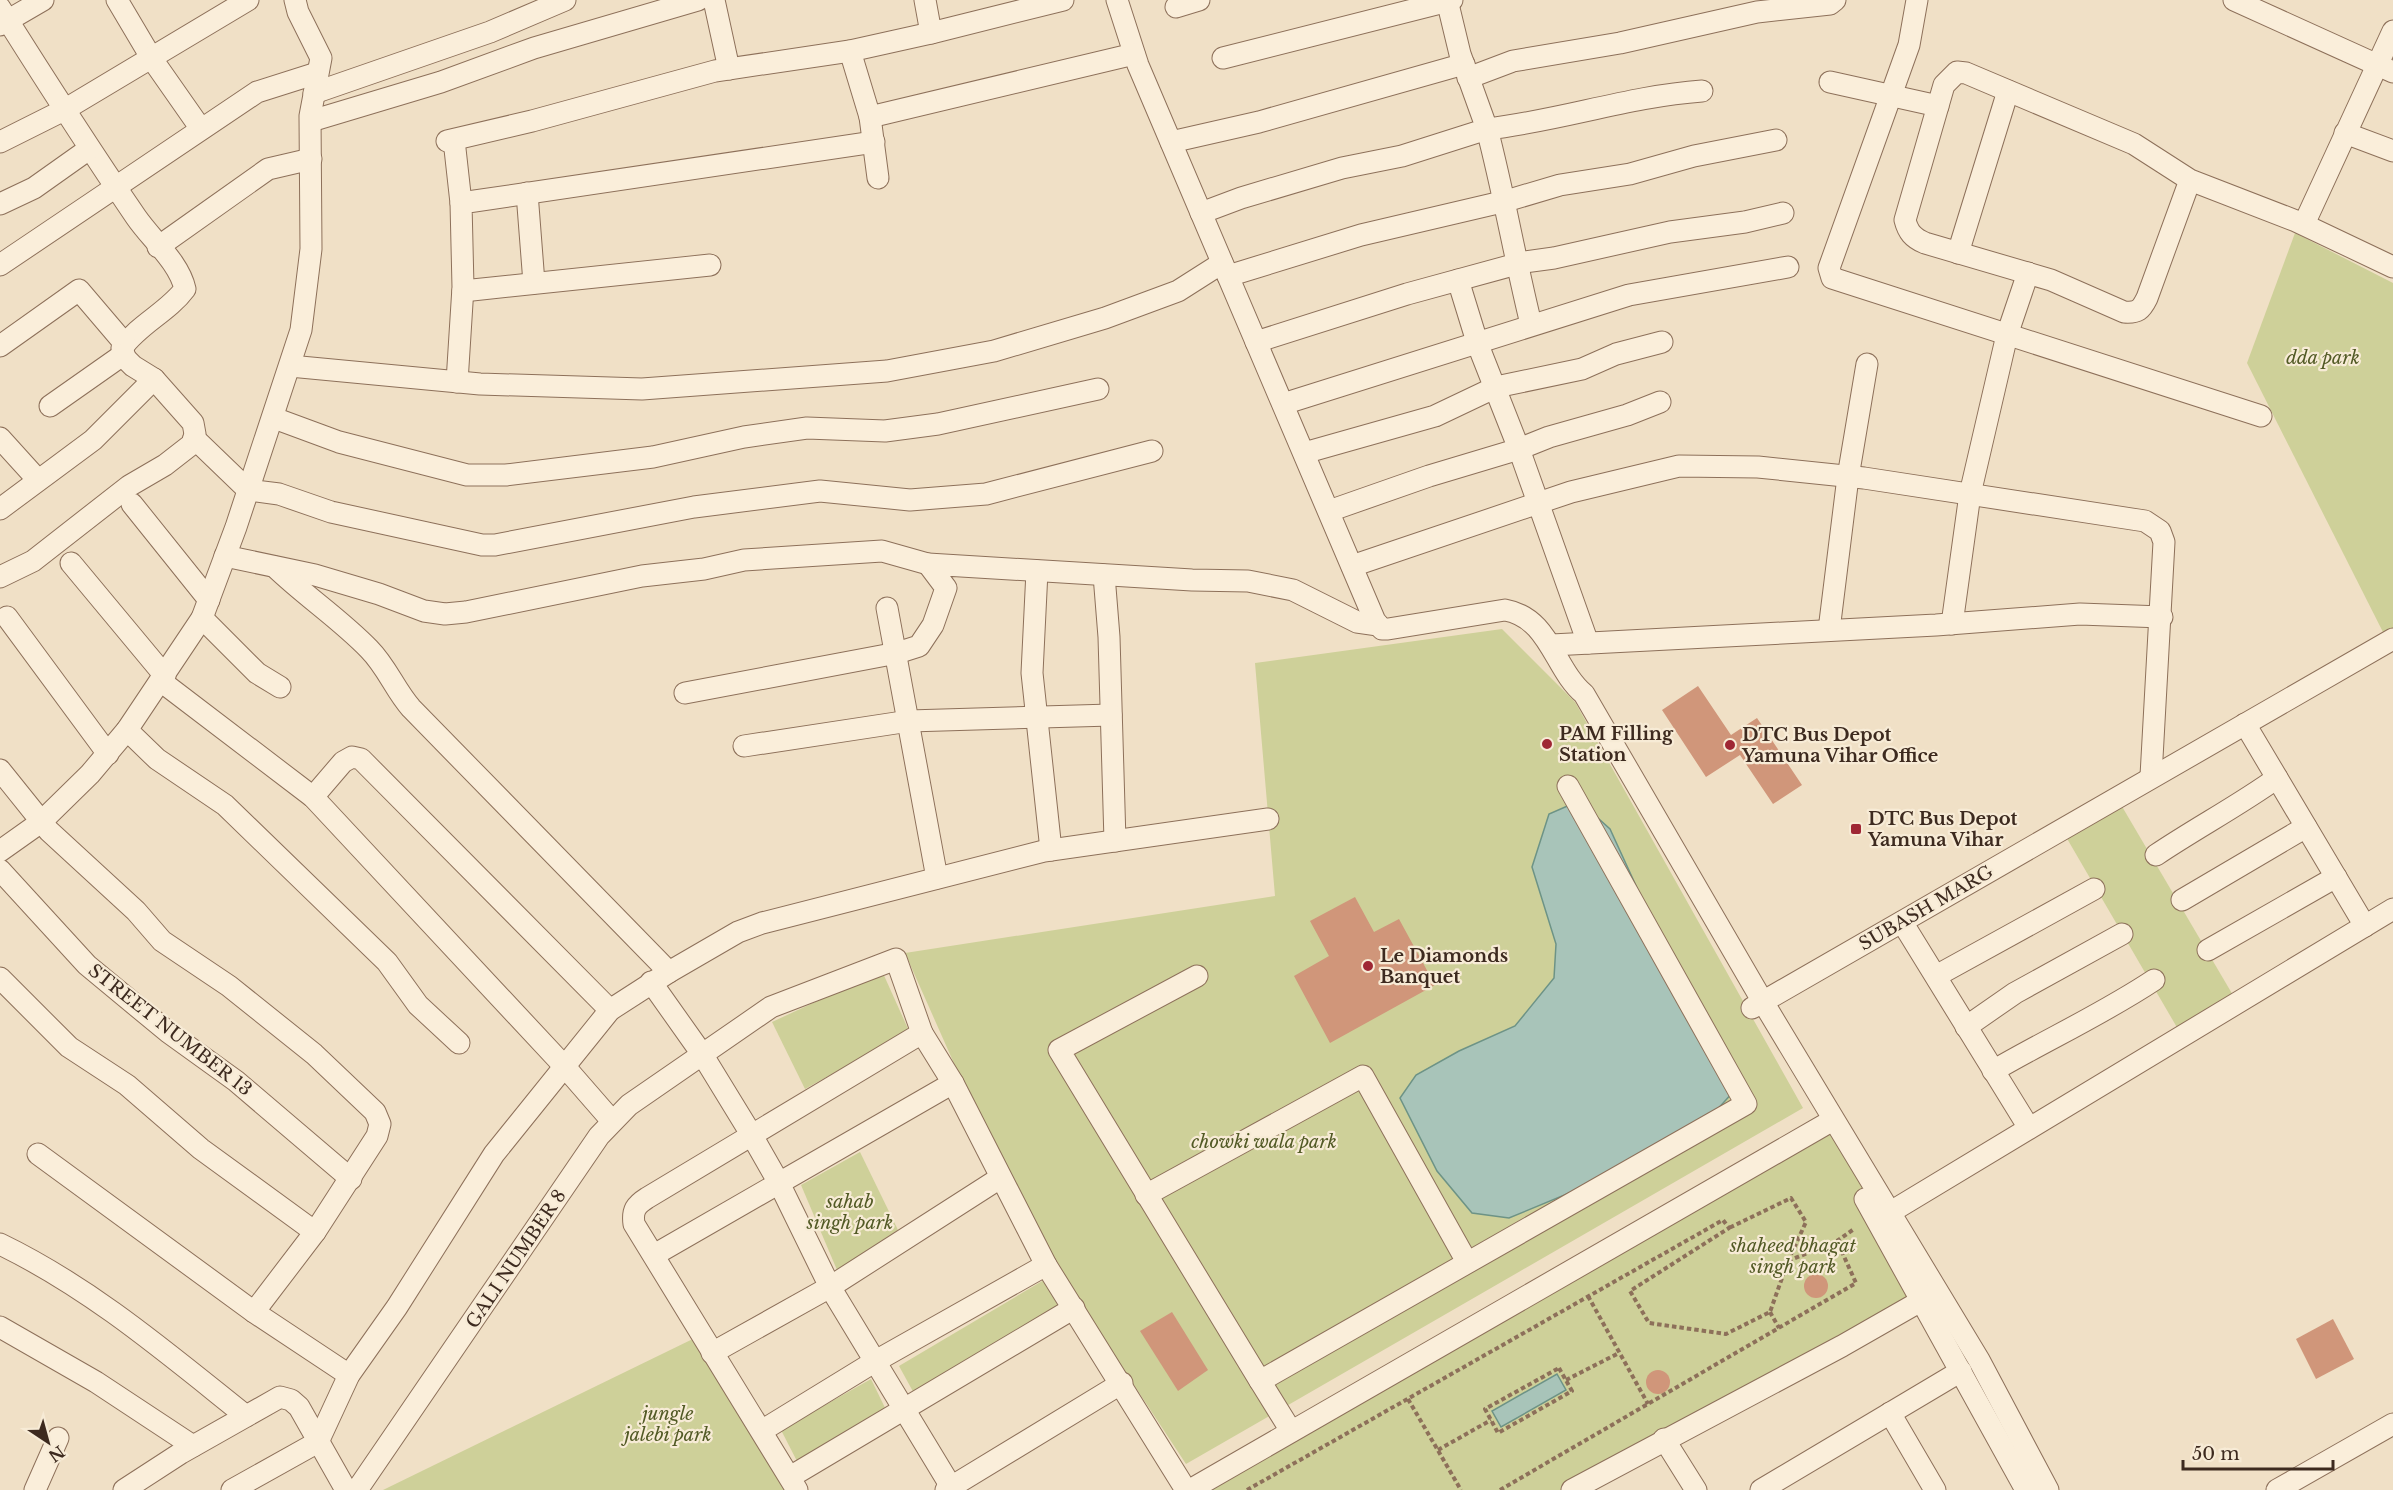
<svg xmlns="http://www.w3.org/2000/svg" width="2393" height="1490" viewBox="0 0 2393 1490" font-family="'Libre Baskerville',serif">
	<rect width="100%" height="100%" fill="#f0e0c6"/>
	<g fill="#ced099">
		<polygon points="2295,233 2393,283 2393,639 2388,642 2247,363"/>
		<polygon points="1502,629 1575,702 1803,1108 1186,1464 1020,1212 905,953 1275,896 1255,663"/>
		<polygon points="2117,798 2237,1002 2182,1036 2062,830"/>
		<polygon points="882,971 909,1031 805,1089 772,1022"/>
		<polygon points="1832,1122 1936,1289 1572,1490 1190,1490"/>
		<polygon points="860,1152 898,1230 837,1270 801,1185"/>
		<polygon points="1044,1280 1062,1313 916,1397 899,1366"/>
		<polygon points="701,1335 790,1490 383,1490"/>
		<polygon points="871,1379 889,1416 799,1465 781,1430"/>
	</g>
	<g fill="#a8c4b9" stroke="#6d9386" stroke-width="1.5">
		<polygon points="1579,801 1610,829 1659,936 1734,1091 1715,1112 1608,1177 1509,1218 1472,1213 1437,1171 1400,1098 1416,1075 1459,1051 1515,1026 1554,978 1556,944 1532,867 1549,814"/>
		<polygon points="1557,1374 1566,1390 1501,1427 1492,1411"/>
	</g>
	<g fill="#d0967a">
		<polygon points="1698,686 1731,735 1757,718 1802,785 1773,804 1740,755 1706,777 1662,710"/>
		<polygon points="1355,897 1374,932 1399,919 1435,985 1330,1043 1294,976 1329,956 1310,921"/>
		<circle cx="1816" cy="1286" r="12"/>
		<polygon points="1172,1312 1208,1370 1178,1391 1140,1331"/>
		<polygon points="2333,1319 2354,1359 2316,1379 2296,1339"/>
		<circle cx="1658" cy="1382" r="12"/>
	</g>
	<g fill="none" stroke-linecap="round" stroke-linejoin="round">
		<defs>
			<g id="minor">
				<polyline points="117,0 152,59 201,129"/>
				<polyline points="714,0 729,69"/>
				<polyline points="925,0 931,33 1063,0"/>
				<path d="M1117,0l21,65 237,556 7,8h6l117,-19c45,8 49,59 79,84l179,308 216,358 69,130"/>
				<polyline points="1917,0 1909,45 1829,268 1832,278 2261,416"/>
				<polyline points="2234,0 2393,72"/>
				<polyline points="1176,7 1199,0"/>
				<path d="M0,8c44,70 89,140 136,209 15,22 43,45 49,72 -17,23 -46,35 -63,59l3,10 8,8 21,13 39,44 2,11 -3,10 -27,21 -36,21 -96,75 -33,16"/>
				<polyline points="0,25 43,0"/>
				<polyline points="850,51 870,117 878,178"/>
				<polyline points="1223,58 1452,0"/>
				<polyline points="1468,78 1513,61 1620,43 1757,12 1830,4 1835,0"/>
				<polyline points="1830,82 1938,106"/>
				<polyline points="314,93 490,32 565,0"/>
				<polyline points="870,117 1134,54"/>
				<polyline points="311,121 441,82 534,48 698,0"/>
				<polyline points="2345,133 2393,151"/>
				<polyline points="454,140 461,203"/>
				<polyline points="447,141 532,121 715,71 850,51 931,33"/>
				<polyline points="0,142 64,110 248,0"/>
				<polyline points="1171,142 1259,122 1464,64"/>
				<path d="M2190,180l-43,118c-6,12 -9,15 -23,14l-73,-32 -126,-37c-12,-5 -17,-11 -20,-23l39,-135 13,-13 9,1 168,71 56,36 106,41 97,46"/>
				<polyline points="527,193 534,283"/>
				<polyline points="0,204 34,188 89,149"/>
				<polyline points="1201,213 1241,198 1342,168 1402,156 1487,129 1460,54 1447,0"/>
				<polyline points="2304,224 2393,31"/>
				<polyline points="158,247 268,169 311,159"/>
				<polyline points="1958,253 2008,91"/>
				<polyline points="0,265 257,92 317,73"/>
				<polyline points="1228,276 1361,235 1506,201 1560,185 1630,174 1694,156 1776,140"/>
				<polyline points="1458,280 1478,345 1519,449 1588,643"/>
				<polyline points="463,291 710,265"/>
				<path d="M1531,324c-16,-65 -27,-130 -44,-195 72,-8 143,-33 215,-38"/>
				<polyline points="1256,342 1407,294 1524,262 1554,258 1670,232 1745,222 1783,213"/>
				<polyline points="0,346 79,290 125,344"/>
				<polyline points="290,366 480,384 642,389 887,371 994,351 1105,318 1178,291 1222,263"/>
				<polyline points="457,382 463,287 461,203 874,142"/>
				<polyline points="1283,404 1629,295 1788,267"/>
				<polyline points="50,406 124,354"/>
				<polyline points="274,418 339,442 467,475 506,475 653,457 744,437 807,428 885,431 938,424 1098,389"/>
				<polyline points="0,438 38,480"/>
				<polyline points="194,438 248,490 279,494 331,512 482,545 495,545 694,507 820,491 910,500 986,494 1152,451"/>
				<polyline points="1304,453 1435,416 1496,387 1582,369 1616,354 1662,342"/>
				<polyline points="132,504 209,600"/>
				<polyline points="0,509 93,440 154,379"/>
				<polyline points="1329,511 1429,476 1519,449 1549,437 1627,415 1660,402"/>
				<polyline points="225,556 315,575 379,594 424,611 445,614 466,612 642,576 704,569 744,560 882,551 928,564"/>
				<polyline points="71,563 165,676"/>
				<polyline points="1352,566 1571,492 1679,466 1758,467 1864,478 2145,521 2160,531 2164,542 2151,776"/>
				<path d="M275,567c30,29 65,52 94,82 18,18 26,41 42,59l258,264"/>
				<polyline points="1037,571 1032,673 1051,850"/>
				<polyline points="1104,575 1109,637 1115,841"/>
				<polyline points="887,608 937,878"/>
				<polyline points="7,617 108,754"/>
				<polyline points="202,618 257,673 280,687"/>
				<polyline points="1952,624 1970,494 2007,335 2028,273"/>
				<polyline points="1829,630 1848,477 1867,364"/>
				<polyline points="1552,645 1936,625 2080,614 2162,617"/>
				<polyline points="162,682 313,797 565,1067 612,1121"/>
				<polyline points="685,693 897,653 919,646 933,625 946,588 928,564 1192,580 1248,581 1293,590 1357,622 1378,625"/>
				<polyline points="2245,724 2365,926"/>
				<polyline points="127,730 157,759 225,805 387,962 418,1005 459,1043"/>
				<polyline points="744,746 909,721 1111,715"/>
				<polyline points="0,770 49,831 136,911 162,941 229,986 314,1054 375,1112 380,1124 377,1136 315,1232 254,1312"/>
				<polyline points="313,797 343,762 352,757 361,759 610,1010"/>
				<polyline points="0,851 41,822 90,774 127,730 202,618 236,527 301,330 311,249 310,116 321,58 298,12 295,0"/>
				<path d="M2156,855c40,-27 82,-49 121,-77"/>
				<polyline points="0,870 87,965 168,1032 236,1081 351,1179"/>
				<polyline points="2182,900 2306,827"/>
				<polyline points="1902,922 2029,1128"/>
				<polyline points="2208,950 2336,877"/>
				<polyline points="1197,976 1059,1050 1260,1381 1746,1104 1568,786"/>
				<polyline points="1936,976 2094,889"/>
				<polyline points="0,978 69,1047 127,1085 201,1149 315,1232"/>
				<polyline points="651,982 702,1054 751,1134 779,1183 830,1287 953,1490"/>
				<polyline points="1752,1008 2393,639"/>
				<polyline points="1966,1027 2015,993 2122,934"/>
				<path d="M1993,1071c53,-31 110,-57 161,-91"/>
				<polyline points="38,1154 254,1312 349,1375"/>
				<polyline points="1146,1195 1363,1076 1467,1262"/>
				<polyline points="1865,1199 2026,1490"/>
				<polyline points="1889,1213 2393,909"/>
				<path d="M0,1244c91,44 167,109 246,172"/>
				<polyline points="654,1255 953,1083"/>
				<polyline points="1046,1265 1186,1490"/>
				<polyline points="0,1327 96,1382 193,1446"/>
				<polyline points="712,1353 830,1287 1000,1178"/>
				<polyline points="1260,1381 1291,1431"/>
				<polyline points="1890,1413 1935,1490"/>
				<path d="M763,1430l111,-68 172,-97 -93,-182 -31,-50 -275,165c-11,7 -15,12 -13,26l163,266"/>
				<polyline points="1664,1439 1696,1490"/>
				<polyline points="790,1477 1074,1308"/>
				<polyline points="35,1490 58,1438"/>
				<polyline points="124,1490 181,1453 280,1397 291,1400 299,1407 346,1490"/>
				<polyline points="232,1490 318,1442 349,1375 397,1307 494,1154 610,1010 669,972 738,932 762,923 1044,851 1268,819"/>
				<polyline points="357,1490 599,1136 629,1105 771,1007 896,959 922,1033"/>
				<polyline points="946,1490 1122,1383"/>
				<polyline points="1190,1490 1833,1120"/>
				<polyline points="1572,1490 1842,1346 1933,1294"/>
				<polyline points="1761,1490 1961,1371"/>
				<polyline points="2277,1490 2393,1424"/>
			</g>
		</defs>
		<use href="#minor" stroke="#8d705a" stroke-width="23"/>
		<g stroke="#8d705a" stroke-width="4" stroke-dasharray="4.5 3" stroke-linecap="butt">
			<polyline points="1788,1261 1837,1241 1854,1229"/>
			<polyline points="1588,1296 1648,1404"/>
			<polyline points="1770,1312 1779,1328"/>
			<polygon points="1559,1368 1572,1391 1498,1433 1485,1409"/>
			<polyline points="1566,1380 1619,1353"/>
			<polyline points="1408,1399 1461,1490"/>
			<polyline points="1438,1450 1491,1420"/>
			<polyline points="1247,1490 1723,1220 1729,1228 1630,1291 1649,1323 1726,1334 1770,1312 1788,1261 1806,1222 1791,1198 1729,1228"/>
			<polyline points="1500,1490 1856,1283 1837,1241"/>
		</g>
		<use href="#minor" stroke="#faeeda" stroke-width="21"/>
	</g>
	<g fill="#9f2734" stroke="#f7ebd6" stroke-width="2">
		<circle cx="1547" cy="744" r="6"/>
		<circle cx="1730" cy="745" r="6"/>
		<rect x="1850" y="823" width="12" height="12" rx="3"/>
		<circle cx="1368" cy="966" r="6"/>
	</g>
	<g text-anchor="middle" dominant-baseline="central" stroke-width="4.5" stroke-linejoin="round" paint-order="stroke">
		<g font-size="18" font-style="italic" fill="#525a25" stroke="#f7ebd6">
			<text x="2323" y="358">dda park</text>
			<text x="1264" y="1142">chowki wala park</text>
			<text x="850" y="1202">sahab<tspan x="850" dy="21">singh park</tspan></text>
			<text x="1793" y="1246">shaheed bhagat<tspan x="1793" dy="21">singh park</tspan></text>
			<text x="668" y="1414">jungle<tspan x="668" dy="21">jalebi park</tspan></text>
		</g>
		<g font-size="18" font-weight="bold" fill="#3d2a1f" stroke="#f7ebd6" text-anchor="start">
			<text x="1559" y="734">PAM Filling<tspan x="1559" dy="21">Station</tspan></text>
			<text x="1742" y="735">DTC Bus Depot<tspan x="1742" dy="21">Yamuna Vihar Office</tspan></text>
			<text x="1868" y="819">DTC Bus Depot<tspan x="1868" dy="21">Yamuna Vihar</tspan></text>
			<text x="1380" y="956">Le Diamonds<tspan x="1380" dy="21">Banquet</tspan></text>
		</g>
		<g font-size="18" fill="#3d2a1f" stroke="#f7ebd6">
			<text transform="translate(1926 908) rotate(-30)">SUBASH MARG</text>
			<text transform="translate(170 1030) rotate(38)">STREET NUMBER 13</text>
			<text transform="translate(516 1259) rotate(-56)">GALI NUMBER 8</text>
		</g>
	</g>
	<g transform="translate(48 1442) rotate(144)" stroke="#f7ebd6" stroke-width="4.5" paint-order="stroke">
	<path d="M0-4.5L10 22L0 15L-10 22Z" fill="#3d2a1f"/>
	<text y="-9" font-size="16" font-weight="bold" text-anchor="middle" fill="#3d2a1f">N</text>
	</g>
	<path d="M2183 1460v9h150v-9" fill="none" stroke="#3d2a1f" stroke-width="3"/>
	<text x="2192" y="1460" font-size="18" fill="#3d2a1f" stroke="#f7ebd6" stroke-width="4.5" paint-order="stroke">50 m</text>
</svg>
